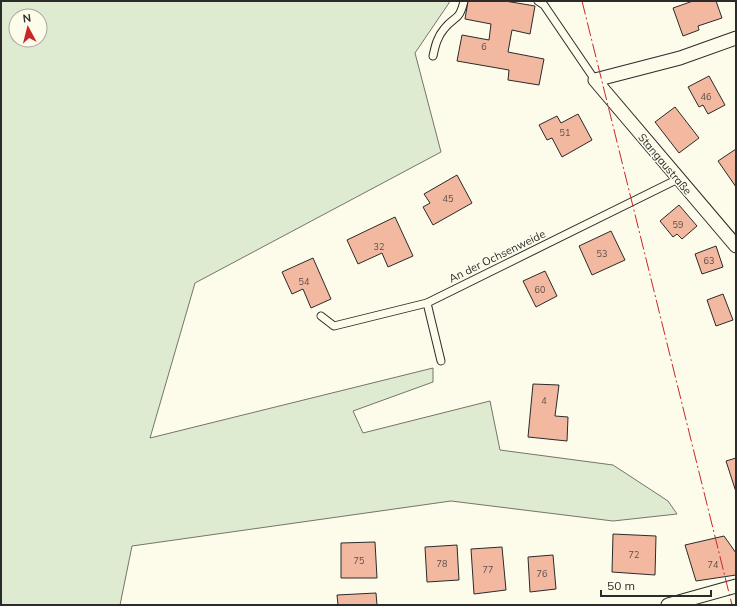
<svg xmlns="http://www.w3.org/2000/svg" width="737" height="606" viewBox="0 0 737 606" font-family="Mulish,sans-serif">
	<rect width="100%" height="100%" fill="#fdfbea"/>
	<path fill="#deebd1" stroke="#74746e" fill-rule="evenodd" d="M1,1h448v2l-34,50 26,99 -246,131 -45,155 283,-70v14l-80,29 10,22 127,-32 10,49 113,15 55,36 9,13 -64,7 -162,-20 -319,45 -12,59h-119zM16,16h24v24h-24z"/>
	<g fill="#f2b8a0" stroke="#2b2b2b">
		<polygon points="468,1 505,1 535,6 530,34 512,30 508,52 544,59 539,85 508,80 509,70 457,61 462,35 489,40 491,24 465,19"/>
		<polygon points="693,1 716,1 722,18 698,26 699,30 683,36 673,8"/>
		<polygon points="709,76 725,105 708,114 703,105 699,107 688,87"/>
		<polygon points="675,107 699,138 679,153 655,122"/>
		<polygon points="578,114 592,140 562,157 552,138 547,140 539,125 557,116 561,123"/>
		<polygon points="736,149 736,187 718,161"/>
		<polygon points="457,175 472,203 433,225 423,207 430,203 424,194"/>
		<polygon points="679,205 697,226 682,239 677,234 673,237 660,221"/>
		<polygon points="395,217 413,256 388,267 382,253 358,264 347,240"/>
		<polygon points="611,231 625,260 592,275 579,246"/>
		<polygon points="716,246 723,267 702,274 695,254"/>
		<polygon points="313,258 331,299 311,308 303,289 292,294 282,272"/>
		<polygon points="545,271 557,296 536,307 523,281"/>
		<polygon points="723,294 733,320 716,326 707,300"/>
		<polygon points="533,384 559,385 555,416 568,417 567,441 528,437"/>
		<polygon points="736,458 736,492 726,461"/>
		<polygon points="613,534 656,536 655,575 612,572"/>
		<polygon points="724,536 736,553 736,575 696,581 685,545"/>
		<polygon points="375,542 377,578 341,578 341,543"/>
		<polygon points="457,545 459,580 427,582 425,547"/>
		<polygon points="502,547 506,590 474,594 471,549"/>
		<polygon points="553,555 556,589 530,592 528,557"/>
		<polygon points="376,593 377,605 338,605 337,595"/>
	</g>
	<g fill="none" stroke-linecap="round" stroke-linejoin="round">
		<defs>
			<g id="lane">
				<polyline points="538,1 544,5 595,80"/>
				<path d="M433,56c2,-9 4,-19 11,-27 11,-14 15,-7 20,-28"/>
				<polyline points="427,303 441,361"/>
				<polyline points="321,316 334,326 427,303 678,179"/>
			</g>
			<g id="street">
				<polyline points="736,38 680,58 595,80 736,246"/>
				<polyline points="668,605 736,586"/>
			</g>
		</defs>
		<use href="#lane" stroke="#2b2b2b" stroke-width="9"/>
		<use href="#street" stroke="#2b2b2b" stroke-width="15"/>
		<use href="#lane" stroke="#fdfbea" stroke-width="7"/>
		<use href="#street" stroke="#fdfbea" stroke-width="13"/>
		<polyline stroke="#c62828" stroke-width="1" stroke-dasharray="14 3 2 3" stroke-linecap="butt" points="582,1 732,605"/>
	</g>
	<g text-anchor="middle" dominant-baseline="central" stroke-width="3" stroke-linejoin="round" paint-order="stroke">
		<g font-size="9" fill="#5d4e48">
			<text x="484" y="46">6</text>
			<text x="706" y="96">46</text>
			<text x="565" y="132">51</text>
			<text x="448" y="198">45</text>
			<text x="678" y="224">59</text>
			<text x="379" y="246">32</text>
			<text x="602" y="253">53</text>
			<text x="709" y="260">63</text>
			<text x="304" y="281">54</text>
			<text x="540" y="289">60</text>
			<text x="544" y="400">4</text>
			<text x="634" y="554">72</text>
			<text x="359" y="560">75</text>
			<text x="442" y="563">78</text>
			<text x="713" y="564">74</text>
			<text x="488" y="569">77</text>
			<text x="542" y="573">76</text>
		</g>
		<g font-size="11" fill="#2b2b2b" stroke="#fdfbea">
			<text transform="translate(665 164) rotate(50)">Stangaustraße</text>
			<text transform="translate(497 256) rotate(-26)">An der Ochsenweide</text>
		</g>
	</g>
	<rect width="737" height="606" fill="none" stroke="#2b2b2b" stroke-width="4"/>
	<g transform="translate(28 28) rotate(353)"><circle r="19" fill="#fdfbea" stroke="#a9a89e"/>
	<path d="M0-3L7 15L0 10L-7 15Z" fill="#c62828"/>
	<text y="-6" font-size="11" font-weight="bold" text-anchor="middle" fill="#2b2b2b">N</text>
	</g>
	<path d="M601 590v6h110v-6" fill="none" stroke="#2b2b2b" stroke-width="2"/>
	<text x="607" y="590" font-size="12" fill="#2b2b2b" stroke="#fdfbea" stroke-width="3" paint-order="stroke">50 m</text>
</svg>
